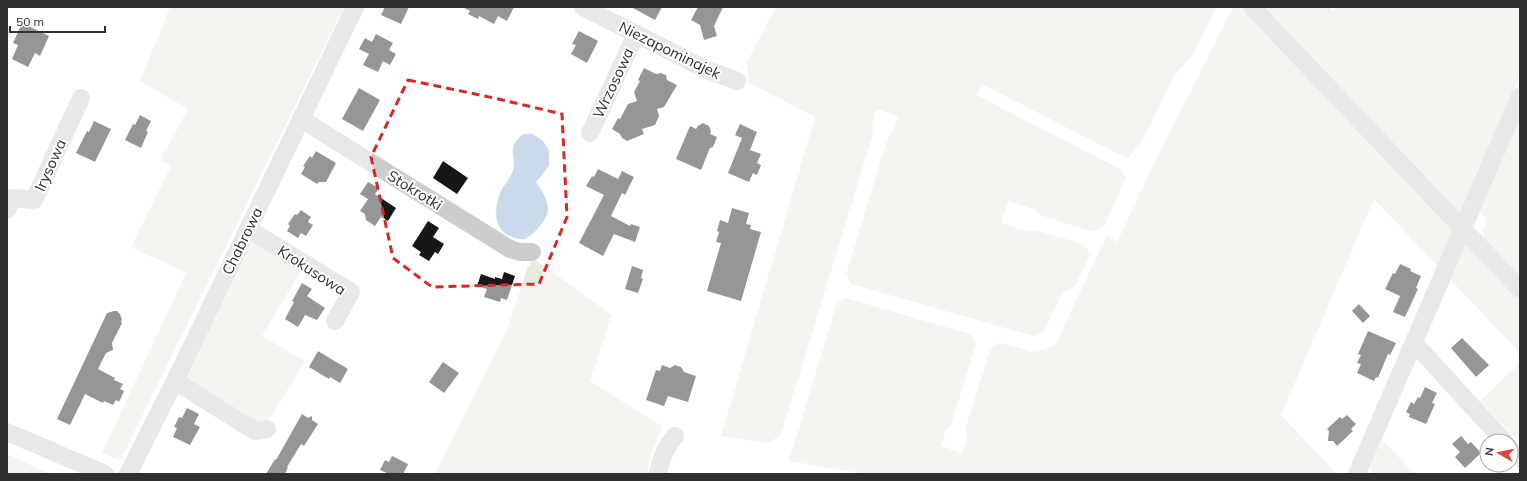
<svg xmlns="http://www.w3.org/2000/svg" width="1527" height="481" viewBox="0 0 1527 481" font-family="Mulish,sans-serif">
	<rect width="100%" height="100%" fill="#fff"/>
	<g fill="#e4ecde">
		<polygon points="170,7 231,7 233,8 234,7 344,7 120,461 102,453 186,273 131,247 171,166 160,161 188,109 140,81"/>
		<polygon points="776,7 1217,7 1194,53 1175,75 1144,138 1128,159 982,84 977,95 1122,170 1126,178 1104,227 1093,232 1040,215 1034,209 1008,201 1001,223 1026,231 1035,230 1086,245 1090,255 1075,286 1062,294 1043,332 1033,336 851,284 846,274 888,137 893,131 899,116 876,109 872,126 873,134 781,435 768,443 721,436 815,117 749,83 747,62"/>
		<polygon points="1233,7 1246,7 1520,297 1520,353 1374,199 1281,415 1337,474 867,474 789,461 837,302 846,298 970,334 976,344 951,425 945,432 941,446 962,453 967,439 965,430 990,349 999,343 1035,352 1055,345 1107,235 1117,242 1152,168"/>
		<polygon points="1260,7 1329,7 1333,11 1337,7 1520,7 1520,76 1465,211 1455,212"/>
		<polygon points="1520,116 1520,280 1486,245 1483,230 1487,220 1480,212"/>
		<polygon points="254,239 302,269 262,336 305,361 269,420 254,424 186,380"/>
		<polygon points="534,259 612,315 590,381 662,426 651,454 647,474 435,474 507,329 527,269"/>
		<polygon points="1520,363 1520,443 1480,401"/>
		<polygon points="1382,440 1415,474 1372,474 1370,467"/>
		<polygon points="7,454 50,474 7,474"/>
	</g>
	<path fill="#cbdaeb" d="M523,134h10l10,7 6,9v16l-13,16c5,7 11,16 12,25 1,6 -2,11 -6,16 -4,6 -9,11 -15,15 -4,2 -8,1 -12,0 -21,-5 -22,-27 -15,-45 3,-7 8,-11 11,-18 9,-16 -8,-24 12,-41z"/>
	<g fill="#171717">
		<polygon points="385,7 409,7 401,24 381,15"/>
		<polygon points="462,7 514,7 507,21 498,16 494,24 479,16 478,19 468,14 470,11"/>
		<polygon points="631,7 662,7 655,20"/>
		<polygon points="698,7 723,7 714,26 717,36 704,40 700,25 691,20"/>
		<polygon points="22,23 49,36 40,56 35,53 28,67 12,59 18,45 13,43"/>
		<polygon points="579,31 598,41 587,63 571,54 576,45 572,44"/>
		<polygon points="376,34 393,43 389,50 396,54 390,65 383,61 378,72 363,65 369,54 359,49 365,38 372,42"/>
		<polygon points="644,68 656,74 661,73 666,75 667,80 677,85 664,107 657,109 659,116 655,125 642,129 644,134 627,141 622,138 620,134 612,129 618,118 620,119 628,104 637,101 634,92 640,81 638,80"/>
		<polygon points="359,88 380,100 363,131 342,119"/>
		<polygon points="140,115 151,121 146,131 148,132 141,148 125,140 133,124 135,125"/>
		<polygon points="94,121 111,129 95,162 76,153 87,131 89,132"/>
		<polygon points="703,123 709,126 711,131 710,134 717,137 713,147 710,148 701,170 676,159 690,126 696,129 698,126"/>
		<polygon points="740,124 757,132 750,150 761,154 757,163 761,165 757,175 753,173 749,182 728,173 742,138 735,135"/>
		<polygon points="316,151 336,163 326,182 319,182 317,184 301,174 305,167 303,166 310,156 312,158"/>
		<polygon points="443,161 468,178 457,194 433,178"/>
		<polygon points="598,169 618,179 622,171 634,177 625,195 622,193 611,216 630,226 631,224 640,227 635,242 614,234 603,256 579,243 604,195 586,186 592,176 594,177"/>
		<polygon points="368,182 379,188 375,194 396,208 388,221 381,217 375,226 366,220 365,214 360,211 368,199 360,194"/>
		<polygon points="732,208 749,213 746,224 751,225 750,229 761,232 741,301 707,291 721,243 716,242 719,232 717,231 720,220 728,223"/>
		<polygon points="301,210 311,217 308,222 313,225 306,236 301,233 298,238 287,231 290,226 288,224 295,214 297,215"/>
		<polygon points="428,221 439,228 433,237 444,244 438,254 435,252 429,261 419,255 421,252 412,246"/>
		<polygon points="1400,264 1411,269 1410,271 1421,276 1416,288 1418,289 1405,317 1393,312 1400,296 1385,289 1393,273 1395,274"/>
		<polygon points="632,266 643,270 641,278 643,279 638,293 625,289"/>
		<polygon points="504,272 515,276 507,300 501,298 500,302 484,297 487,289 477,286 481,274 495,279 495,277 502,279"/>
		<polygon points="302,283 312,289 307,296 325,308 317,320 305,315 298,327 285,319 294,302 292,301"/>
		<polygon points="1359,304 1370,316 1363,323 1352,311"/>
		<polygon points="114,311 117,311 120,314 122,320 121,322 122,323 112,343 113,350 106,353 98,369 115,378 114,380 123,384 120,389 124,391 119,402 116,400 113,405 104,401 103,403 85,394 70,425 57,419 107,313"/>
		<polygon points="1368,331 1396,343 1390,355 1388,354 1378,378 1376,377 1374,381 1357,373 1361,364 1357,363 1361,355 1358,354"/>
		<polygon points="1462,338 1489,365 1476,377 1451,348"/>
		<polygon points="318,351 348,369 340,383 330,377 329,379 309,367"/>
		<polygon points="443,362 459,373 444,393 429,382"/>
		<polygon points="662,365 670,368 675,365 681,367 684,372 696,376 688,402 668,396 664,406 646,400 656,370 660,371"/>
		<polygon points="1425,387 1437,393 1432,403 1435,404 1426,424 1409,417 1410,414 1406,412 1411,402 1414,404 1418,397 1420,398"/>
		<polygon points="187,408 199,414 194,424 200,427 190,445 173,437 177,428 174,427 179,417 182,418"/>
		<polygon points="302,414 308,418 312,416 312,420 318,424 304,446 301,444 287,467 288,467 285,474 266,474 275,459 276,460"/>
		<polygon points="1347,415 1356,424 1351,429 1353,431 1337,446 1333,441 1328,441 1329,431 1327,429 1340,417 1342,419"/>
		<polygon points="1461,436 1468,444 1471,442 1481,453 1465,468 1455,457 1460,452 1452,444"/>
		<polygon points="392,456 408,464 403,474 389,474 380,470 385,460 389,462"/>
	</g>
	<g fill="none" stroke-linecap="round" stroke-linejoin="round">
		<g stroke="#cdcdcd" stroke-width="18">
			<polyline points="583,7 705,69 737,81"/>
			<polyline points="1252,7 1520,289"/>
			<polyline points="301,119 510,249 520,252 532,252"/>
			<polyline points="590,133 636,34"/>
			<polyline points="7,210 13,198 34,200 81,98"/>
			<polyline points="248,229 351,292 335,321"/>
			<polyline points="1414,343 1504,441"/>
			<polyline points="175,381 255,431 267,429"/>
			<polyline points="7,432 105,474"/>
			<polyline points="1511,449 1520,458"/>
			<polyline points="128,474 175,381 355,7"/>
			<path d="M658,474c3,-15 7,-26 17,-38"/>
			<polyline points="1357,474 1520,96"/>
		</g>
	</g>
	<path d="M0 0H1527V481H0ZM408,80l86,18 68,16 5,103 -28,67 -107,3 -39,-29 -22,-101z" fill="#fff" fill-opacity=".55" fill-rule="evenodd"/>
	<path fill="none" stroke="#d62828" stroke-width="3" stroke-dasharray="8 5" stroke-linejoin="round" d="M408,80l86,18 68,16 5,103 -28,67 -107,3 -39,-29 -22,-101z"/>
	<g text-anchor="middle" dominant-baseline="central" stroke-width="4" stroke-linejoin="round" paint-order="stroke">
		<g font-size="15" fill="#303030" stroke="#fff">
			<text transform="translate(670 50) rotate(26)">Niezapominajek</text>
			<text transform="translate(613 83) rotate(-65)">Wrzosowa</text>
			<text transform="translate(50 165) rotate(-66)">Irysowa</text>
			<text transform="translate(415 190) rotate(32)">Stokrotki</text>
			<text transform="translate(242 241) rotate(-64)">Chabrowa</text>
			<text transform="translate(312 270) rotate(33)">Krokusowa</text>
		</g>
	</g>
	<rect width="1527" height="481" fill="none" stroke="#303030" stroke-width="16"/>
	<g transform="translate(1499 453) rotate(279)"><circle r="19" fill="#ffffff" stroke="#acacac"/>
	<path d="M0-3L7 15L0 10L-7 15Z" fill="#e04539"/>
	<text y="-6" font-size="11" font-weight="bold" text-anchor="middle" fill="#303030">N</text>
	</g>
	<path d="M10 26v6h95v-6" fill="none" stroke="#303030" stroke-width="2"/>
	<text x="16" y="26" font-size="12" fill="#303030" stroke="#ffffff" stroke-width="3" paint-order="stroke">50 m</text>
</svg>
